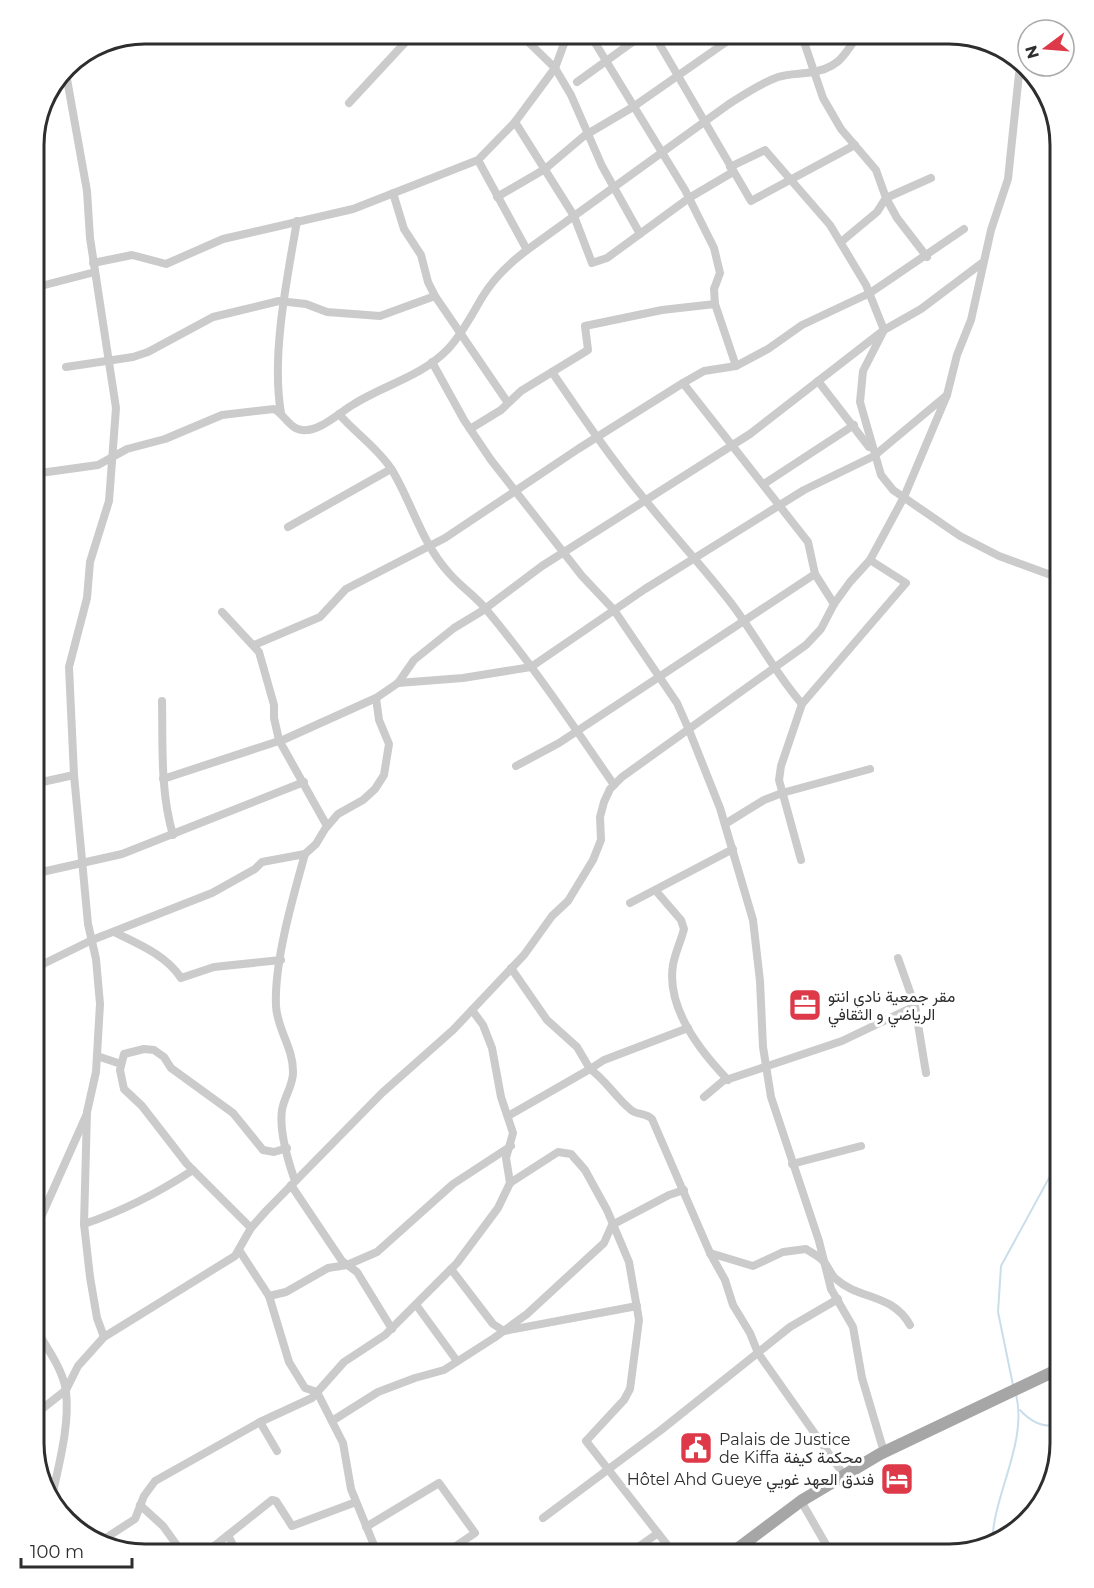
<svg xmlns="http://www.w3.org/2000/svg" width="1094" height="1588" viewBox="0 0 1094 1588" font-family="Montserrat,Vazirmatn,sans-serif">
	<rect width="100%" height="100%" fill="#fff"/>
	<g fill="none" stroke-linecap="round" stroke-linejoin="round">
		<g stroke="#cadeea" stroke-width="2">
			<polyline points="1013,1385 998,1312 1001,1266 1061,1156"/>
			<path d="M1020,1410c11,12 25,19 41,14"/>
			<path d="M992,1544c1,-50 36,-101 24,-150"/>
		</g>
		<g stroke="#cbcbcb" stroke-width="8">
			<polyline points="519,33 555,68 571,95 602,166 640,234"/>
			<polyline points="589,33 685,190 714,248 720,273 714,289 715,304 736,366"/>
			<polyline points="653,33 751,201 855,145"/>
			<polyline points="801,33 823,98 841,129 876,170 886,198 897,218 927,257"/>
			<polyline points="65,68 87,191 90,238 116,408 109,501 90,562 87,598 69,667 74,775 88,924 96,959 100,1004 96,1072 87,1112 84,1224 90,1277 97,1318 104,1337"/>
			<polyline points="577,82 645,33"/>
			<polyline points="349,103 414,33"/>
			<polyline points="515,122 574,216 592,263 607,258 689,198 733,172"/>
			<polyline points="478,160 527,250"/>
			<polyline points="730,167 765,150 830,225 866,285 884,330 863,371 860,402 881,475 893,490 960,536 999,556 1059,578 1061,602"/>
			<polyline points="393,193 404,229 421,255 428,282 435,296 508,403"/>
			<polyline points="497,197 545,169 584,136 633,107 739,33"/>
			<polyline points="841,242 877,212 886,198 931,178"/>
			<polyline points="93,263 132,255 166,264 223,239 353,209 478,160 515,122 555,68 568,33"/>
			<polyline points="33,288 95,272"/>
			<polyline points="432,362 464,420 491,460 582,576 614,610 677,703 689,730 720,808 753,920 760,981 763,1047 771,1097 819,1241 831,1289 853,1327 862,1378 884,1452"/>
			<polyline points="66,367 133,357 148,352 213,317 279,301 306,304 327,312 380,316 435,296"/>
			<path d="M552,372c30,44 60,88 94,129 28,35 58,67 85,102 25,33 44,70 71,101"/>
			<polyline points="818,381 869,447"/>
			<polyline points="683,383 808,542 815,574 834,604"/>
			<path d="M281,413c-10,-57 6,-134 16,-192"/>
			<path d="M339,414c16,19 39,34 53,56 20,33 30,74 57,103 11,13 25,22 36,35 47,56 88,117 129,177"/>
			<polyline points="470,429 501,410 521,391 588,350 585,326 662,310 715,304"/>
			<path d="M33,474l65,-9 29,-16 38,-10 57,-24 52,-6c10,5 16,20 28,21 18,2 38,-18 52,-26 32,-20 67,-27 94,-55 15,-16 24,-35 35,-53 11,-18 28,-34 44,-46l202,-146c16,-10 32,-21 49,-27 9,-3 19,-3 28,-4 31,-3 38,-16 53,-40"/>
			<polyline points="764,484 854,425"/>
			<polyline points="288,527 391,469"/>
			<polyline points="222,612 259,652 274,705 274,718 279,740 327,826"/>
			<polyline points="254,645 320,617 346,589 445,538 578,449 683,383 704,371 736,366 768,349 802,325 870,293 964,229"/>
			<polyline points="398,683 463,678 531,667 645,589 804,490 874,456 947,395 957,355 971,320 991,230 1008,179 1019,74"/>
			<path d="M162,701c1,45 -2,90 11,134"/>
			<polyline points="516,766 559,743 815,574"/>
			<polyline points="163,779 285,739 376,698 398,683 414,660 454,628 482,611 542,566 750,434 884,330 921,309 982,263"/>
			<polyline points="33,784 74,775"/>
			<polyline points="725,824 764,800 782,793 870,769"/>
			<polyline points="801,860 779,780 781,766 802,704 906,583 870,560"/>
			<polyline points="33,874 122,854 304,782"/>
			<path d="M656,891l25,29 3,9c-3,12 -9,24 -11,36 -7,43 27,86 55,115"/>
			<polyline points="630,903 733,849"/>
			<path d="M114,932c24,12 52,23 67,46l33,-11 67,-7"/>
			<polyline points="898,958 915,1006 926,1073"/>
			<polyline points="511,968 547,1020 577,1047 590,1069 604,1060 688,1028"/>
			<polyline points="33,969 92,940 212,893 255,869 262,862 305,854 316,844 325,829 338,814 363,800 375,789 384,775 389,744 379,720 376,698"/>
			<polyline points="472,1010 483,1025 492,1048 501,1097 513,1133 506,1158 510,1183"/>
			<polyline points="97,1056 121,1064"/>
			<polyline points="704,1097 723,1081 842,1041 915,1006"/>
			<path d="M508,1116l82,-47c16,11 25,28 41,41 6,5 15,3 21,9l58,134 15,27 8,25 17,28 8,20 86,122"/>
			<polyline points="792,1164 861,1146"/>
			<path d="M295,1181c-7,-20 -16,-50 -13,-71 2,-13 12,-26 11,-39 0,-24 -16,-42 -17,-65 -2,-44 17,-109 29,-152"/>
			<polyline points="291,1185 342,1261 357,1272 392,1329"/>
			<path d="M84,1224c39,-13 74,-31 109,-54"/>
			<polyline points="251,1228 187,1164 142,1106 124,1089 120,1070 124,1054 144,1049 154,1050 164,1057 171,1068 233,1113 263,1150 274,1152 287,1148"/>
			<polyline points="33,1235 86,1116"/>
			<polyline points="239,1250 269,1296 289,1362 305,1388 317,1392 343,1443 351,1489 378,1555"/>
			<path d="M710,1253l43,13 30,-14 23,-3c6,4 15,8 19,14 4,5 6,12 11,16 23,21 56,14 74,46"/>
			<polyline points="451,1269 493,1324 504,1331 637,1306"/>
			<polyline points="269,1296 286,1292 328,1268 347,1265 377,1252 453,1184 511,1146"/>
			<polyline points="417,1306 457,1361"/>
			<path d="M33,1324c11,20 30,44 33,67 4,36 -8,76 -15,111"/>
			<polyline points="33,1416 66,1390 78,1366 104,1337 235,1256 251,1228 266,1211 382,1093 453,1030 524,955 552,916 568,901 593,860 601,840 600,817 604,802 610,789 622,777 806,645 821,629 834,604 850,582 870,560 904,497 947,395"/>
			<polyline points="332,1421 378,1392 415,1378 444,1370 494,1338 527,1314 604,1243 612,1225 669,1195 684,1190"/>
			<polyline points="260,1422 277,1451"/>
			<polyline points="801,1501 832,1555"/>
			<polyline points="140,1505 163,1526 184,1555"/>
			<polyline points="543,1518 661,1430 790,1327 838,1299"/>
			<polyline points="366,1527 439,1483 475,1533 456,1546 428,1555"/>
			<polyline points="228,1535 238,1555"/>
			<polyline points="98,1543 135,1519 144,1496 155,1481 260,1422 312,1398 344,1362 385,1335 457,1263 498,1208 510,1183 558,1152 571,1154 585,1170 607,1210 629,1262 639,1320 630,1389 624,1400 586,1441 675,1555"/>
			<polyline points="203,1555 272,1500 276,1501 292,1526 356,1502"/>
			<polyline points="627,1555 658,1533"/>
		</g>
		<polyline stroke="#a6a6a6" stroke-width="12" points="729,1555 801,1501 880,1454 1061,1368"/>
	</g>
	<defs>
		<symbol id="office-square" viewBox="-11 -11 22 22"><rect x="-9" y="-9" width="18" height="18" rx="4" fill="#dd3949" stroke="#fff"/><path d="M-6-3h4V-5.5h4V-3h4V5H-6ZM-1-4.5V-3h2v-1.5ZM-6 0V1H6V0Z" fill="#fff"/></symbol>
		<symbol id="civic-square" viewBox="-11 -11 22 22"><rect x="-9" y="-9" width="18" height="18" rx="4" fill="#dd3949" stroke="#fff"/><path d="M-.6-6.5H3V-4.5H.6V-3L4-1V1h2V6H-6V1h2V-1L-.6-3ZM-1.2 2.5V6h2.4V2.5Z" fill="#fff"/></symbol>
		<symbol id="hotel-square" viewBox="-11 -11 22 22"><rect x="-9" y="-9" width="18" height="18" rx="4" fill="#dd3949" stroke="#fff"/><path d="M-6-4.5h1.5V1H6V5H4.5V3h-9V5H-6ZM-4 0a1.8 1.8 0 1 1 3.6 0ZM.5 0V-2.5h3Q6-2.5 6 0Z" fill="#fff"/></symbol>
	</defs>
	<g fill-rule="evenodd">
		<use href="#office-square" x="786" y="986" width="38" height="38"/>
		<use href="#civic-square" x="677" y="1429" width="38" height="38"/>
		<use href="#hotel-square" x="878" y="1460" width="38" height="38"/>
	</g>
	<g text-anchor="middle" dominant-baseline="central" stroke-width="6" stroke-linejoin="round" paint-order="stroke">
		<g font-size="16" fill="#2e2e2e" stroke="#fff" text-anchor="start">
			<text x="828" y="996">مقر جمعية نادي انتو<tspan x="828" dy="18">الرياضي و الثقافي</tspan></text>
			<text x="719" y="1439">Palais de Justice<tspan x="719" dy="18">de Kiffa محكمة كيفة</tspan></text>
			<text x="874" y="1479" text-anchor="end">Hôtel Ahd Gueye فندق العهد غويي</text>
		</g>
	</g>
	<path d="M0 0H1094V1588H0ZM145 44H949A101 101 0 0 1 1050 145V1443A101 101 0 0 1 949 1544H145A101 101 0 0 1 44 1443V145A101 101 0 0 1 145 44Z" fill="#fff" fill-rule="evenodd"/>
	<path fill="none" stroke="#2e2e2e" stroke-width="3" d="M145 44H949A101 101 0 0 1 1050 145V1443A101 101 0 0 1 949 1544H145A101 101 0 0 1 44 1443V145A101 101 0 0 1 145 44Z"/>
	<g transform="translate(1046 48) rotate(254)"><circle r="28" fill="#ffffff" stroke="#ababab" stroke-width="1.5"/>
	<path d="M0-4.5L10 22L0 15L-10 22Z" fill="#dd3949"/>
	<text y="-9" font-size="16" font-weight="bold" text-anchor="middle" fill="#2e2e2e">N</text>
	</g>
	<path d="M21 1558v9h111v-9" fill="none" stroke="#2e2e2e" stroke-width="3"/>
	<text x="30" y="1558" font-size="18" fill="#2e2e2e" stroke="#ffffff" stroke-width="4.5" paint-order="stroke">100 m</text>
</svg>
